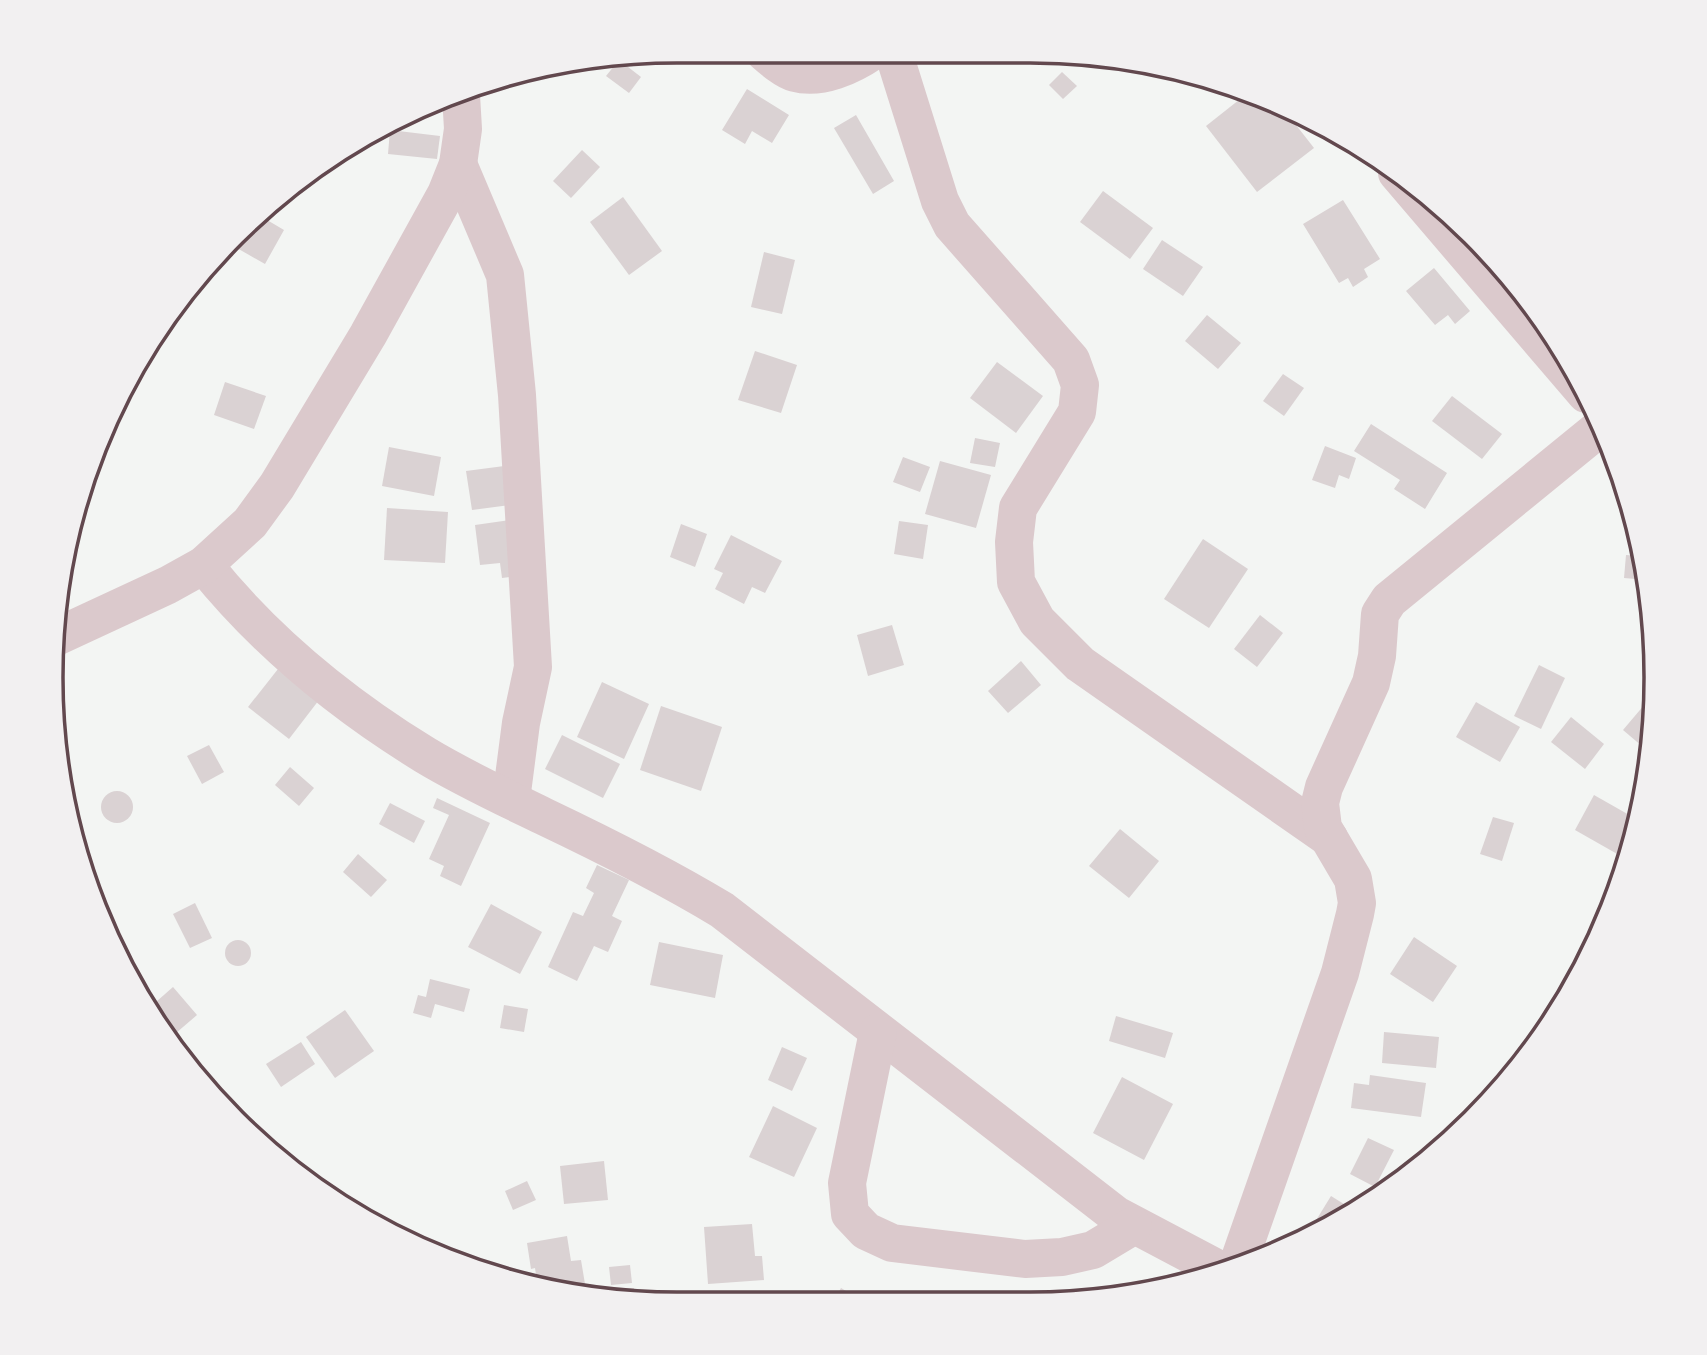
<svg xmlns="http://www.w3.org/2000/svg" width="1707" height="1355" viewBox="0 0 1707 1355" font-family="'Space Grotesk',sans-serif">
	<rect width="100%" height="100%" fill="#f3f5f3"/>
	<g fill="#dad2d3">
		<polygon points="619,60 641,77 629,93 606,76"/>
		<polygon points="1062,72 1077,86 1063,99 1049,85"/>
		<polygon points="747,89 789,115 772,143 752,131 745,144 722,130"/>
		<polygon points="1249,92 1282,107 1314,148 1257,192 1206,126"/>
		<polygon points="856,115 894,181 873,194 834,128"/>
		<polygon points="390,130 440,136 437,159 388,154"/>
		<polygon points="582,150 600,167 571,198 553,181"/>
		<polygon points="1103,191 1153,228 1130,259 1080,222"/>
		<polygon points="623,197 662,251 629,275 590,222"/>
		<polygon points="1343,200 1380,259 1364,269 1368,277 1353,287 1348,278 1339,283 1303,224"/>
		<polygon points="262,217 284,230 265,264 228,243 238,231 250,238"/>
		<polygon points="1162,240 1203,267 1183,296 1143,269"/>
		<polygon points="764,252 795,260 782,314 751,307"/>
		<polygon points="1434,268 1470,311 1455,324 1448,315 1435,325 1406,291"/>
		<polygon points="1207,315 1241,343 1218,369 1185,341"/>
		<polygon points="755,351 797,365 781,413 738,400"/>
		<polygon points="997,362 1043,396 1016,433 970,398"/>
		<polygon points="1283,374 1304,388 1284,416 1263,401"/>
		<polygon points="225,382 266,396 254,429 214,415"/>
		<polygon points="1452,396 1502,434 1482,459 1432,421"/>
		<polygon points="1371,424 1447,473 1425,509 1394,489 1400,480 1354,451"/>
		<polygon points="975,438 1000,443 995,467 970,463"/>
		<polygon points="1325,446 1356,458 1349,479 1339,475 1335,488 1312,480"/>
		<polygon points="389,447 441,457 434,496 382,486"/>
		<polygon points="903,457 930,467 920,492 893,482"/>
		<polygon points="940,461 991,475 976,528 925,514"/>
		<polygon points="511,465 518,504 472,510 466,471"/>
		<polygon points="387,508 448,512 445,563 384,560"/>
		<polygon points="518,519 525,575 502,578 500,563 480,565 475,525"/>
		<polygon points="899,521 928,525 923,559 894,554"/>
		<polygon points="681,524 707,534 695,567 670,557"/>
		<polygon points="731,535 782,561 765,593 752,587 744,604 715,589 723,573 714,569"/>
		<polygon points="1203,539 1248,569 1209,628 1164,599"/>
		<polygon points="1626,555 1642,556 1647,580 1624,578"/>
		<polygon points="1260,615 1283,633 1257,667 1234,649"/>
		<polygon points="892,625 904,665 868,676 857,635"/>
		<polygon points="1021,661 1041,685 1008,713 988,691"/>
		<polygon points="1539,665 1565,678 1541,729 1514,716"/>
		<polygon points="278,669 319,700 289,739 248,707"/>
		<polygon points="602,682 649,704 624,759 577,737"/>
		<polygon points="1476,702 1520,727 1500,762 1456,737"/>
		<polygon points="1645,704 1655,712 1649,752 1623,730"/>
		<polygon points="661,706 722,727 701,791 640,770"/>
		<polygon points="1571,717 1604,744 1585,769 1551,742"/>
		<polygon points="562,735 620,764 603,798 545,769"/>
		<polygon points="209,745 224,772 202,784 187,756"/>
		<polygon points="290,767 314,788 299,806 275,785"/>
		<circle cx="117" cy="807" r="16"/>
		<polygon points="1594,795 1638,820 1619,855 1575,830"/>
		<polygon points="437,798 490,823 461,886 440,876 444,866 429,859 449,815 433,808"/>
		<polygon points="390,803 425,821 414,843 379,824"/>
		<polygon points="1493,817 1514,823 1502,861 1480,854"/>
		<polygon points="1120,829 1159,861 1129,898 1089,866"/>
		<polygon points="358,854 387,880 371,897 343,872"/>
		<polygon points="597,865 629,880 612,916 622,921 608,952 594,946 577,981 548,967 573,912 583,916 594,893 586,888"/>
		<polygon points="195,903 212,938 190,948 173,914"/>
		<polygon points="491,904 542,932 520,974 468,947"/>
		<polygon points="1414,937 1457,966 1433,1002 1390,974"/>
		<circle cx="238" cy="953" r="13"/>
		<polygon points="659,942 723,955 715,998 650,985"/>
		<polygon points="430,979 470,989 464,1012 435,1004 431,1018 413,1013 418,995 426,997"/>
		<polygon points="173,987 197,1015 169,1039 148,1009"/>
		<polygon points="504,1005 528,1009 524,1032 500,1028"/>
		<polygon points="345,1010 374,1051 335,1078 306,1037"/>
		<polygon points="1116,1016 1173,1033 1165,1058 1109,1041"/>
		<polygon points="1384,1032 1439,1037 1436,1068 1382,1063"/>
		<polygon points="301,1042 315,1064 281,1087 266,1064"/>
		<polygon points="782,1047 807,1058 792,1091 768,1080"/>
		<polygon points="1370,1075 1426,1083 1421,1117 1351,1108 1354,1083 1369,1085"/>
		<polygon points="1122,1077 1173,1104 1144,1160 1093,1133"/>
		<polygon points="773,1106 817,1128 794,1177 749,1157"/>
		<polygon points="1368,1138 1394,1150 1375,1187 1350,1174"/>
		<polygon points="604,1161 608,1200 564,1204 560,1166"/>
		<polygon points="527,1181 536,1200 513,1210 505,1191"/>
		<polygon points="1331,1196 1355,1211 1343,1220 1307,1235"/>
		<polygon points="752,1224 755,1256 762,1256 764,1280 708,1284 704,1227"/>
		<polygon points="567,1236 571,1261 581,1260 585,1284 547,1290 538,1287 535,1268 531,1269 527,1243"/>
		<polygon points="630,1265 632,1283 611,1285 609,1267"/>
		<polygon points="575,1288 634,1288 634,1300 575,1294"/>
		<polygon points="841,1288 868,1304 832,1304"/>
		<polygon points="773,1294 786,1296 792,1304 766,1304"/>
	</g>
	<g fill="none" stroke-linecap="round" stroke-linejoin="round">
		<g stroke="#dbc9cc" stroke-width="38">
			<path d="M763,51c8,7 21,19 32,22 26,7 56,-7 78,-22"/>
			<polyline points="893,51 940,201 952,225 1071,360 1080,385 1077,412 1018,508 1014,542 1016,582 1037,621 1080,664 1329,838"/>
			<polyline points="458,164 505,275 517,395 533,667 521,723 511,800"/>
			<polyline points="1397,173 1586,394"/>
			<path d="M204,565c61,76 138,139 221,190 38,23 79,42 118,61 61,29 121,59 179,94l394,305 106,56"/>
			<polyline points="56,637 168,585 204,565 250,523 277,486 368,335 446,194 458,164 463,129 461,95"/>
			<polyline points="878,1032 847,1183 850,1214 866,1231 892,1243 1025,1259 1062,1257 1093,1250 1133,1226"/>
			<polyline points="1238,1264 1340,973 1355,914 1357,903 1353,879 1323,828 1320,803 1324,787 1371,683 1377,656 1380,614 1389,600 1601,427"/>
		</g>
	</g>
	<path d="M0 0H1707V1355H0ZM677 63H1030A614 614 0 0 1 1644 677V678A614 614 0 0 1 1030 1292H677A614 614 0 0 1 63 678V677A614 614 0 0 1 677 63Z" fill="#f2f0f1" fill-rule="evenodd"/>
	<path fill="none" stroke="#62484e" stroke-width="3.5" d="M677 63H1030A614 614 0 0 1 1644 677V678A614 614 0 0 1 1030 1292H677A614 614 0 0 1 63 678V677A614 614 0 0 1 677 63Z"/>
</svg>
